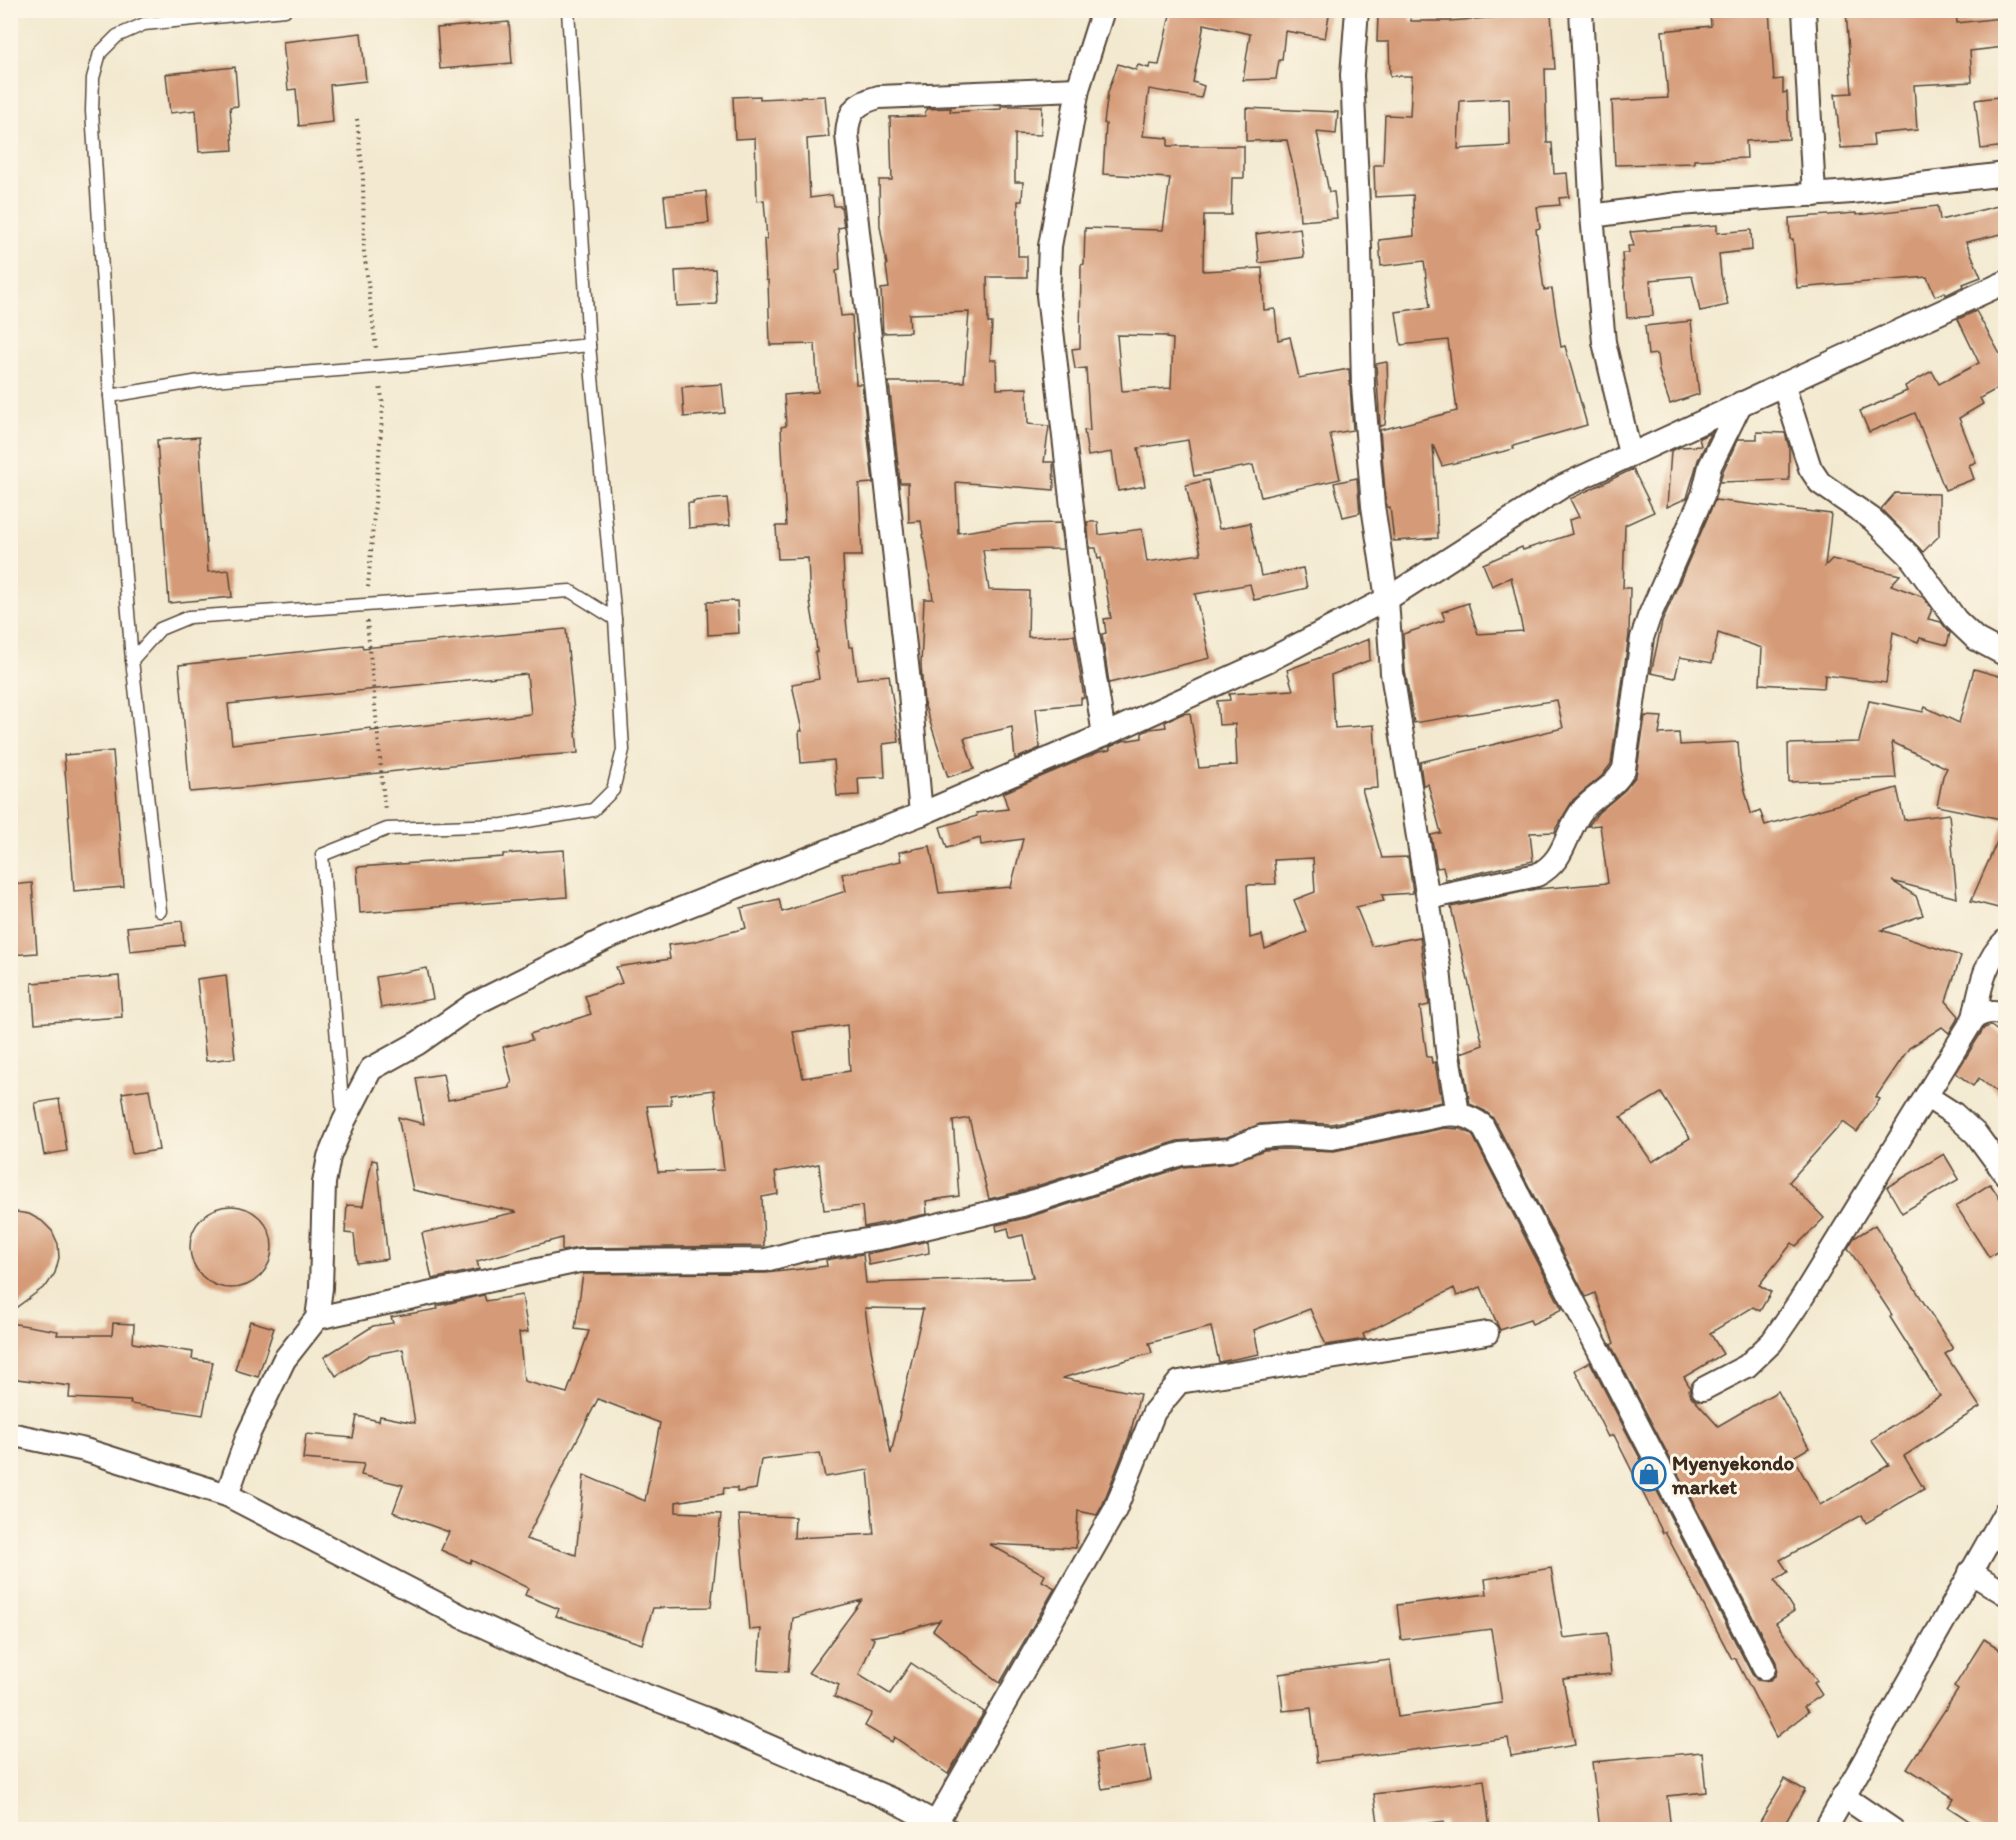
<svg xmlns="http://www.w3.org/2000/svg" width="2016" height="1840" viewBox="0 0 2016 1840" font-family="Itim,sans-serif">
	<rect width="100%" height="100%" fill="#fcf5e5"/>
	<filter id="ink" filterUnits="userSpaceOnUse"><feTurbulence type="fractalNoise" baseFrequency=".0167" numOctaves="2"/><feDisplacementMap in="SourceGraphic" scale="12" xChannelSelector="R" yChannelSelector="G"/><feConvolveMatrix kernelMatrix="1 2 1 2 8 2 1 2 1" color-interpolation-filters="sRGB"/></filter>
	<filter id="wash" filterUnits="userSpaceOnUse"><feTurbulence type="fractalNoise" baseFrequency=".008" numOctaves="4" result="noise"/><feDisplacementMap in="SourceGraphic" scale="24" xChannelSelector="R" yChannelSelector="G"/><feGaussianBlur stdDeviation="1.35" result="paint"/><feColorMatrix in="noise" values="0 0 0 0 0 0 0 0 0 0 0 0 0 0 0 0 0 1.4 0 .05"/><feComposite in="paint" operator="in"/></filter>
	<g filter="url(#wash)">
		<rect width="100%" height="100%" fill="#f3e9d0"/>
		<g id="blocks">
			<g fill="#d59b78" fill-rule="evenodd">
				<path d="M1171,10h159l-5,28 -40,-7 -3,29h-3l-3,19 -33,1 7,-46 -46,-10 -11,58 11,4 -3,12 -52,-9 -6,47 25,2v8h76v32h-12l-1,37h-27l-1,56 59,-3 2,42 11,-1 3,31 12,-3 9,41 50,-9 4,61 -23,4 10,45 -79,18 -8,-32 -59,11 -6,-36 -50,8 7,38 -27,5 -6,-39 -24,4 -4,-26 6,1 -4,-63 -11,1 -3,-20 8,-1 1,-83 3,-1 1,-36 78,2 7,-52 -67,-4 3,-50 -2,-1 4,-31 10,-28 18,6 2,-5 11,3 1,-4 9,1zM1117,335l50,1v2l6,1 -2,49 -49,3z"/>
				<polygon points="1753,10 1769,10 1774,80 1783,79 1783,93 1787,92 1789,139 1746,141 1747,158 1694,160 1694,163 1615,165 1612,101 1668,98 1662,31 1711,26 1710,14"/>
				<polygon points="1846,10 1956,10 1957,23 2001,18 2004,47 1970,51 1972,82 1914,85 1917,130 1873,134 1874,146 1841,148 1835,94 1852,93"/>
				<path d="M1410,11l1,10h38l102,-8 4,56h-10l2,74h5l2,31 13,-1 2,24 -10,1 1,7 -23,2 3,21 -4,1 8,61 8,-1 9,58 4,-1 22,79 -74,21 1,3 -72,17 -9,-21 5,93 -44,3 -4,-34h-3l-1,-3 -6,-74 77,-19 -9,-71 -47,5 -5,-33 34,-5 -6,-46 -43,5 -2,-26 35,-4 -1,-41 -38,2 -1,-32h9l2,-50 25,1 2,-40h-22l-1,-34h-12l1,-26h10l-1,-4zM1509,98l1,48 -52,3 2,-48z"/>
				<polygon points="509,22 512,63 440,69 437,28"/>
				<polygon points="361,33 366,81 330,85 333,122 299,126 296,89 288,90 283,42"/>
				<polygon points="235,67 238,106 230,107 233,150 199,152 196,110 170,113 166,74"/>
				<polygon points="760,96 760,99 825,96 829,137 807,139 810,198 832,195 834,206 841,206 844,227 838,228 840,270 836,271 841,316 852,315 856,384 862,384 873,483 859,484 862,556 843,556 846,619 849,647 853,647 857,679 889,675 899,742 883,744 885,777 858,778 859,795 837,796 834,760 801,763 799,731 802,731 792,684 819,679 815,652 817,652 815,631 810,602 808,558 778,559 776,526 786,526 781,427 786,426 784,395 818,392 815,344 770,345 768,280 766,280 764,239 767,239 764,200 757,201 755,138 735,139 733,97"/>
				<polygon points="2006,96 2006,146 1981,149 1975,100"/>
				<polygon points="1001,106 1042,106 1041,135 1015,134 1015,182 1023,182 1022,201 1018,201 1018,256 1027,256 1027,277 987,277 988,323 992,323 990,360 996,360 997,389 1027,388 1028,424 1049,426 1044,462 1053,462 1054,490 956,482 958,533 1016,524 1060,523 1063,549 983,550 989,590 1029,591 1028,637 1074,635 1084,698 1081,698 1081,704 1036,708 1040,748 1015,759 1012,727 964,738 974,769 948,777 924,703 921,665 924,599 933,599 921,521 909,522 908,483 900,483 889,382 964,382 969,312 909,314 910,332 883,333 881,289 889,288 886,266 887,265 880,226 879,180 892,180 890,117 925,116 926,109 951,108 950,112 1001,109"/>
				<polygon points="1246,108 1338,112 1336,134 1317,132 1329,192 1334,192 1337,218 1300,221 1298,188 1287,140 1246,141"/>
				<polygon points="706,191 709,223 667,227 664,196"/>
				<polygon points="2006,204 2006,233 1966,242 1981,277 1963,284 1964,286 1946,295 1945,292 1935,296 1927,277 1797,288 1793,239 1790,239 1789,218 1856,213 1856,215 1938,206 1940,220"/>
				<polygon points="1717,225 1717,233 1751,230 1752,250 1719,254 1721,275 1728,305 1700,311 1692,276 1650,280 1653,316 1627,318 1622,253 1629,253 1628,246 1634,246 1630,232"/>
				<polygon points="1300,228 1304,257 1259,263 1256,234"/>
				<polygon points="715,269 717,304 677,306 675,271"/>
				<polygon points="1976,311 2006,365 2006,384 1980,398 1983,404 1959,418 1976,462 1969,465 1974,479 1945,490 1915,413 1869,432 1860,411 1907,391 1905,386 1932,371 1939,384 1979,363 1958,319"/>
				<polygon points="1691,321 1699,394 1670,404 1659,371 1657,354 1648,355 1645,326"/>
				<polygon points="1387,362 1388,389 1385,425 1380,426 1376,364"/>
				<polygon points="722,384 725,413 684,417 682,387"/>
				<polygon points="1757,432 1785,433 1789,447 1789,480 1720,482 1723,471 1738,439 1757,439"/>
				<polygon points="1711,433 1698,460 1687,498 1667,507 1671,451 1680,447 1701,446 1699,438"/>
				<polygon points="199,437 208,572 229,570 232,597 169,603 157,440"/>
				<polygon points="1633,469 1654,512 1625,525 1623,588 1630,588 1629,634 1611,764 1602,776 1573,800 1556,828 1555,832 1530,833 1533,861 1446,880 1443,867 1437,868 1431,835 1441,833 1428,784 1423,785 1420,762 1563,728 1557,700 1414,723 1405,671 1403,634 1445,620 1442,612 1468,603 1478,634 1523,631 1511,577 1492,586 1483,564 1522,547 1523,550 1572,534 1569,520 1579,517 1570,499"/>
				<polygon points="1357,478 1360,513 1343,517 1334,483"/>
				<polygon points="1208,480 1219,529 1250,523 1261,576 1303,568 1307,588 1254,600 1250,584 1195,594 1210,658 1109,683 1102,634 1106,633 1104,619 1111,618 1101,558 1098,559 1096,548 1090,548 1087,522 1098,522 1099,535 1142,529 1147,562 1201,554 1186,485"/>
				<polygon points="1895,493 1939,494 1939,536 1923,552 1881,509"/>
				<polygon points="727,498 730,525 689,528 688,503 693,503 693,501"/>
				<polygon points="1715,500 1831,514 1825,566 1832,559 1900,575 1891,585 1923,597 1932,609 1928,619 1941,622 1950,633 1947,645 1920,638 1918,642 1893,632 1886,683 1825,675 1824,688 1760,684 1762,648 1718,633 1712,663 1680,657 1675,678 1651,673 1662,622"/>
				<polygon points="737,601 739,633 708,635 707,602"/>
				<path d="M566,629l12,124 -43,3 -285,31 -60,5 -11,-127 183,-20 1,3zM527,674l4,40 -160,17v-3l-139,16 -4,-40z"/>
				<path d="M1369,639l1,21 -39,15 4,53 39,-3 4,63 -16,1 20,69 26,-1 5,36 -31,2 2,6 -28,6 16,39 48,-9 9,68 -9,2 7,50h4l1,6 3,-1 7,40 -111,22 -45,-2 -26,2 -33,13 -50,4 -159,51 -29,7 -20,-81 -16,3 6,75 -33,5 1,13 -63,13 -2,-21 -38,4 -5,-46 -44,8 3,22 -16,3 2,49 -185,2 -17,3v-13l-85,23 2,8 -47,10 -10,-46 95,-21 -104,-22 -15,-73 26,7 -8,-46 27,-4 5,26 62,-12v-4l2,-1 -9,-36 29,-7 -2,-6 61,-20 -6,-18 37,-13 -6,-16 54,-8 -2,-14 24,-3 54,-14 -5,-20 38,-9 3,13 64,-21 -4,-17 59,-13 -2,-9 31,-6 9,47 72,-6 12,-48 -42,6 -1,-7 -33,10 -7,-21 37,-11 -1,-3 32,-4 -5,-16 96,-41 11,-2v-3l13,-6 19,-3v-5l8,-4 16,-2 -1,-5 17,-8 8,-1 9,55 38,-3 -2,-41 -16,1 -2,-24 13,-1 -1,-6 64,-4 -6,-20zM1313,858l2,34 -21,8 13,32 -42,17 -3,-14 -12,3 -3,-53 29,-1 -2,-24zM847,1025l3,46 -47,7 -10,-46zM714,1090l10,80 -66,2 -11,-66 24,-1v-10z"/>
				<polygon points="1974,669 2006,678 2006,820 1937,806 1943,776 1947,768 1892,742 1896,778 1789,782 1788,744 1859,742 1869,701 1923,712 1925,707 1959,723"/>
				<path d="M1645,716l17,1 -3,17 20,-1 1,12 58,-3 2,29 11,43 9,-4 5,15 132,-37 7,32 45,-6 8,84 -65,-17 24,15 7,19 -42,15 80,26 -15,45 13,15 -10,17 -7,-6 -33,21 -33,49 4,2 -23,33 -14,-10 -54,60 35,36 -28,28 -4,-3 -33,42 12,7 -11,19 -7,-4 -43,26 13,21 -39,23 6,10 -1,3 2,6 27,30 60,-35 31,57 -16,9 27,48 69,-40 -18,-25 69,-44 -50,-79 2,-2 -44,-67 6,-10 21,-13 78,124 -8,5 35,53 -76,49 20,33 -58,34 -4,-8 -82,45 8,12 -13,8 19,31 -18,12 41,58 -3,2 8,12 -18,12 4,5 -32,25 -41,-79 -3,1 -67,-127 -2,1 -49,-98 -6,2 -33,-67 15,-8 162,312 5,6 7,1 6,-1 6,-5 1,-7 -1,-6 -165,-317 3,-2 -19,-50 -9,4 -92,-178 -9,-8 -15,-7 -9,-51 22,-8 -32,-138 85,-18 72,-6 -8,-58 -12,1 10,-13 27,-23 11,-14zM1661,1093l29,45 -38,24 -31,-45z"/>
				<polygon points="113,751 124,887 74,891 64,755"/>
				<polygon points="2006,821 2006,910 1971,901"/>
				<polygon points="564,850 567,897 360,913 357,867 503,857 503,854"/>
				<polygon points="32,883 37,953 10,955 10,885"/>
				<polygon points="182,921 184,945 130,951 127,927"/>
				<polygon points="427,968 433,999 381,1008 376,977"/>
				<polygon points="226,975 235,1058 206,1061 197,979"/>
				<polygon points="119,976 122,1017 35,1023 32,983"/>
				<polygon points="1991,1026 2006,1037 2006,1100 1979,1078 1973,1086 1956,1073 1984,1028"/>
				<polygon points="149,1089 159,1150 132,1154 122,1093"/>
				<polygon points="59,1099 67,1151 44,1155 35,1103"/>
				<path d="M1445,1128l15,1 12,5 90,175 -12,6v1l-18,8 -2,-4 -30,10 -19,-43 -24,9 -3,-8 -91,46 2,5 -39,6 -16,-36 -56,21 5,24 -40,8 -8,-35 -62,16 3,10 -90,25 78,16 -10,41 -27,69 -6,11 -19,-4 -2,37 -87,-4 56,31 -3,6 13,7 -55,95 -67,-53 7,-10 -37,11 -32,6 3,2 -15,36 31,19 21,-31 73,49 -36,62 -54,-37 -2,5 -27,-16 7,-13 -38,-16 5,-12 -31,-12 54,-73 -69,18 -5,54 -30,-2 3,-41 -12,1 -10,-115 56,2 -1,21 80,-4 -6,-64 -43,7 -5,-24 -59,7 -5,29 -19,3v-4h-13l-1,6 -47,8v10l45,2 -10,93 -58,1 -11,36 -86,-28 3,-7 -34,-14 3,-7 -57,-28 -1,3 -29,-13 8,-18 -56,-20 10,-27 -42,-10 3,-11 -61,-5 3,-25 47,4 4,-22 22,5 1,-5 35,7 -12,-74 -34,6 -33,21 -12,-19 49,-31 20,-3 -2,-6 47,-8 -1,-3 47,-11 2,6 36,-6 6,37 -9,1 5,48 43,12 22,-62 -14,-2 8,-55 183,-1 61,-7 -1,-6 37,-6 3,29 167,-5 -10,-43 -13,3 -2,-10 -11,3 -1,-6 30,-7 158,-51 47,-4 33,-13 21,-1 49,2zM865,1308l58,1 -32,145 -20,-104zM598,1399l62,24 -15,78 -61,-26 -8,80 -50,-16z"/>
				<polygon points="1944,1154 1959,1179 1902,1213 1887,1187"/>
				<polygon points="372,1160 377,1161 388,1259 357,1263 354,1234 345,1233 347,1205 363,1206"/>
				<polygon points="1990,1184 2006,1207 2006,1246 1989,1257 1956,1206"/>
				<circle cx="231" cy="1247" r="41"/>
				<polygon points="10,1211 29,1214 42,1221 52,1231 58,1244 59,1258 55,1273 47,1285 10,1312"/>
				<polygon points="928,1241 929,1253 869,1265 867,1254"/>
				<polygon points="250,1321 274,1328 258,1377 235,1370"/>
				<polygon points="10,1323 58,1331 57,1335 112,1335 113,1323 134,1324 133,1343 193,1352 192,1359 213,1362 203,1415 130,1404 131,1401 69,1398 70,1386 10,1378"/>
				<polygon points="1551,1568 1563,1638 1607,1633 1611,1674 1563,1679 1575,1745 1511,1756 1508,1738 1317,1762 1311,1708 1283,1711 1279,1674 1390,1660 1398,1717 1502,1703 1491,1629 1401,1640 1397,1605 1487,1594 1485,1579"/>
				<polygon points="1984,1639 2006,1653 2006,1830 1983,1830 1948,1807 1954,1798 1907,1768 1958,1690 1954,1687"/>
				<polygon points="1145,1745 1151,1780 1102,1789 1096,1753"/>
				<polygon points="1702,1752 1706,1792 1667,1796 1671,1830 1600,1830 1592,1762"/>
				<polygon points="1785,1779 1805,1790 1781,1830 1755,1830"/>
				<polygon points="1484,1780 1490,1830 1445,1830 1444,1821 1379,1830 1374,1794"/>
			</g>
		</g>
	</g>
	<g filter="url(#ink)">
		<use href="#blocks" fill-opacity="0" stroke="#574739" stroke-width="1.5"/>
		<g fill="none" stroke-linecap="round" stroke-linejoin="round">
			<defs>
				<g id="service">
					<polyline points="110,396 200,381 414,364 589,345"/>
					<polyline points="132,660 160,629 189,617 570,591 615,619"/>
					<polyline points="160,911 132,660 110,396 92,111 93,78 100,53 117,36 144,24 285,10"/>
					<polyline points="343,1114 322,855 387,829 503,825 593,810 613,790 623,750 615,619 589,345 568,10"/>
				</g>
				<g id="minor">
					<polyline points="1103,10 1078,89 1050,246 1048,295 1082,596 1104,735"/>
					<polyline points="1357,10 1352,75 1360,249 1363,386 1373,506 1387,599 1392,673 1439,969 1447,1050 1458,1113"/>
					<polyline points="1581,10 1592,216 1604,342 1630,454"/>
					<polyline points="1804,10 1814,195"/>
					<polyline points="1592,216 1678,204 1852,192 2006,174"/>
					<polyline points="1783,384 1810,468 1820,483 1872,519 1909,555 1956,620 1976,639 2006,655"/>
					<path d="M921,814l-12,-132 -62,-547c1,-24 9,-32 32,-38l199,-8"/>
					<path d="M1428,898l109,-23c31,-16 27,-44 47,-67 13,-14 31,-21 40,-39l18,-131 7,-21 54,-122 7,-29 31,-63"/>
					<path d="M1974,1018c6,-28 10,-58 32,-78"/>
					<polyline points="1926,1096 1954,1114 1976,1134 2006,1175"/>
					<path d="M317,1318l262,-57 187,-1 37,-10 83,-13 136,-32 159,-51 49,-4 31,-13 24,-2 47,3 111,-23c16,-2 26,1 39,10l282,543"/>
					<path d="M1703,1389l44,-23 25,-24 28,-41 174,-283c11,-7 20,-8 32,-3"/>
					<polyline points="10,1434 85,1450 227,1495 463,1617 575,1668 704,1718 895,1801 948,1830"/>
					<polyline points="227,1495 248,1435 284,1360 317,1318 321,1288 324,1183 329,1157 344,1121 371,1069 418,1043 474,1004 607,938 921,814 1104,735 1267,661 1387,599 1563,486 2006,282"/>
					<polyline points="1970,1572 2006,1594"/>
					<polyline points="1843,1796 1893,1830"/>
					<polyline points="936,1823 1115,1510 1154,1412 1179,1382 1487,1333"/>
					<polyline points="1825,1830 2006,1511"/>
				</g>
			</defs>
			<use href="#service" stroke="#574739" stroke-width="15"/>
			<use href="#minor" stroke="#574739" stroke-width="26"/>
			<g stroke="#574739" stroke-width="4" stroke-dasharray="1.5 4.5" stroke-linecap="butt">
				<polyline points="357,119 363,176 364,251 376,348"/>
				<polyline points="368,587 383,406 380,385"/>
				<polyline points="367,621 385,811"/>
			</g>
			<use href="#service" stroke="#fff" stroke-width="12"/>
			<use href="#minor" stroke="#fff" stroke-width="22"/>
		</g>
	</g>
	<defs>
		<symbol id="shop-ring" viewBox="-11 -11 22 22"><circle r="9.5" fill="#fcf5e5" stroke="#1f6fb2" stroke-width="1.5"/><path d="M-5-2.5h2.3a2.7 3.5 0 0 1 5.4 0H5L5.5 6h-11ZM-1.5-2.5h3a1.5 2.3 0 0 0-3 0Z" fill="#1f6fb2"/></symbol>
	</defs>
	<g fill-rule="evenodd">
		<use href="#shop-ring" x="1630" y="1455" width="38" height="38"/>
	</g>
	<g text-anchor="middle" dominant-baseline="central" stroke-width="6" stroke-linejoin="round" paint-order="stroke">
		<g font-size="21" font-weight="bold" fill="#3b2a1e" stroke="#fcf5e5" text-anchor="start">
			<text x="1672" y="1462">Myenyekondo<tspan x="1672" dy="24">market</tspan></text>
		</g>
	</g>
	<rect width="2016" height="1840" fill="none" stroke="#fcf5e5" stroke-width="36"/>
</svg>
